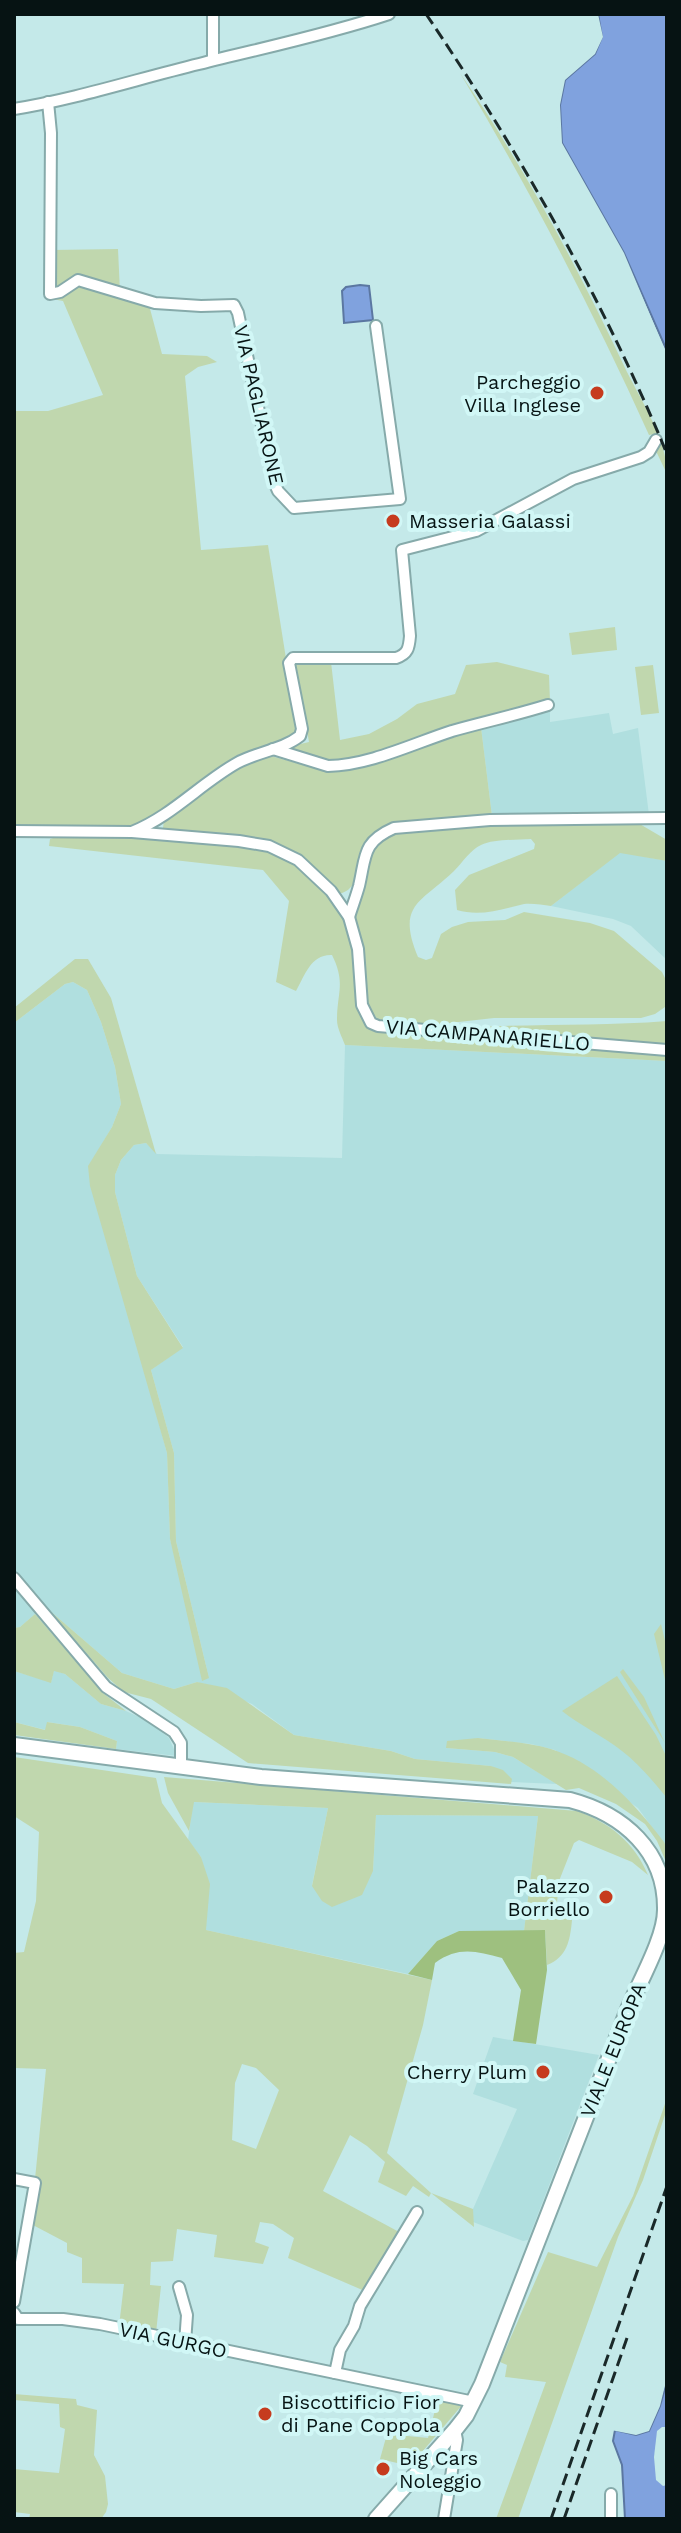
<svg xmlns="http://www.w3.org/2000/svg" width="681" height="2533" viewBox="0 0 681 2533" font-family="'Work Sans',sans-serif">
	<rect width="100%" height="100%" fill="#c4e9e9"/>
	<g fill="#b0dfdf">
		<polygon points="550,707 550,722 609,713 613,734 638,728 649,815 492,816 481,727"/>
		<polygon points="620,852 667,861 667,960 631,926 613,919 551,906"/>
		<polygon points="73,982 87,990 101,1022 115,1067 121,1104 112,1127 89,1166 167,1453 170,1539 209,1678 176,1541 174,1453 151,1370 183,1347 137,1276 115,1192 115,1175 121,1160 134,1145 146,1143 157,1154 342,1158 345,1045 667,1061 667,1848 638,1808 555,1750 531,1744 478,1738 446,1748 495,1752 513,1757 557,1784 511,1782 511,1778 491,1766 415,1759 391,1751 294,1735 252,1704 197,1682 174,1689 122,1673 49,1610 35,1614 20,1627 14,1628 14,1023 65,984"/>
		<polygon points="54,1670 65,1674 101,1704 126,1711 150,1722 169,1738 177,1756 116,1749 117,1741 80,1727 48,1722 46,1730 14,1722 14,1671 51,1682"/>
		<polygon points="193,1802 328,1808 312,1885 373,1871 376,1815 538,1816 524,1931 459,1931 437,1941 408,1974 206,1930 201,1857 188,1840"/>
		<polygon points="493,2037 599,2055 528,2240 523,2241 473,2222 473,2209 517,2109 473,2094"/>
	</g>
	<g fill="#c0d7ae" fill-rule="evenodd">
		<path d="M460,73c65,95 118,195 167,299 15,30 40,68 40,102l-12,-25 3,-5 -4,-10 -5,1c-56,-124 -119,-245 -189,-362z"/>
		<polygon points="118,249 120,292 85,279 52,292 52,250"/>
		<polygon points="76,284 149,305 162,354 207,356 217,362 198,367 185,376 201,550 268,545 297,728 296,734 288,740 229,762 157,814 126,828 14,826 14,416 16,411 48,411 103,395 63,301 52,299"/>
		<polygon points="615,627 617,650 572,655 569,633"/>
		<polygon points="331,662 340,740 369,734 397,719 417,704 455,694 466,665 497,662 549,675 550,702 354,758 322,760 288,747 309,742 296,665"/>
		<polygon points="653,665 659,713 641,715 635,667"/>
		<path d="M481,727l11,89c-33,3 -99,2 -123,22 -20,16 -2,51 -31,56l-43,-40 -132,-26 1,-8 72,-52 31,-13 63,17z"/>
		<path d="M638,823l29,17v21l-47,-8 -69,53c-8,-1 -19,-3 -27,-2 -22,5 -44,13 -67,6l-2,-20 14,-15 65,-26 1,-5 -4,-5c-14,1 -37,0 -50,6 -10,4 -19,18 -27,26 -33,32 -58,33 -36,86l8,3 6,-2 9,-24 11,-7 16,-5 37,-2 19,-8 66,11 24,8 48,41 5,10 -2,25 -10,7 -14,4h-147l-62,7 -51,-2 -13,-15 -4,-11 -1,-47 -9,-29 19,-76 22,-12 61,-7z"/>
		<path d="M56,837c54,-1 106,2 159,6 20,2 43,1 61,9 25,12 61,48 72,74 12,32 0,73 20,101l299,26v8l-322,-16c-3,-8 -8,-17 -8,-25 0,-27 9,-37 -5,-65 -21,-1 -27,20 -36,36l-20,-9 13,-81 -26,-31 -214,-24 1,-7z"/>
		<polygon points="75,959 88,959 111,998 156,1154 146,1143 134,1145 121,1160 115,1175 115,1192 137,1276 183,1348 151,1370 174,1453 176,1541 209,1678 202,1681 170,1539 167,1453 90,1186 88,1166 112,1127 121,1104 115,1067 101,1022 87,990 73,982 65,984 14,1023 14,1008"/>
		<path d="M667,1021v25l-223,-17c74,-6 149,-2 223,-8z"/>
		<polygon points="49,1610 122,1673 174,1689 197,1682 227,1688 294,1735 391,1751 415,1759 491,1766 503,1770 512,1779 511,1784 248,1763 151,1699 124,1692 108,1678"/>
		<polygon points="35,1614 103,1693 126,1711 101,1704 65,1674 54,1671 51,1683 14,1671 14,1628 20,1627"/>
		<polygon points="661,1624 667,1649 667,1688 654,1634"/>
		<polygon points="623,1669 644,1697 665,1743 620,1672"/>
		<path d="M617,1676l39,59 11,23v40c-14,-17 -28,-34 -45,-47 -19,-15 -41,-25 -60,-40z"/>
		<polygon points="14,1722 45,1730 47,1722 80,1727 117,1741 116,1749 14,1735"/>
		<path d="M478,1738c25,3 50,4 73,11 48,15 84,55 113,93l3,6v16l-10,-23 -12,-17 -29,-20 -37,-16 -13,2 -53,-33 -18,-5 -49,-4 1,-7z"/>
		<path d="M14,1757l142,21 6,25 39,54 9,27 -4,46 226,50 -9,45 -36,128 44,40 42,16 1,18 -43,-34 -2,4 -16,-11 -7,10 -28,-14 7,-20 -18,-16 -17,-11 -27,56 78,42 -34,59 -79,-34 6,-20 -21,-14 -13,-2 -5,20 14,5 -6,17 -49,-7 3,-22 -40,-6 -4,32 -22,1 -1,23 11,1 -5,47 -37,-7 5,-42 -42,-1v-25l-15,-6v-9l-36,-19 9,-43 -5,-2 11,-110 -32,-1v-115l10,-1 12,-51 3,-69 -25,-16zM242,2064l14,4 23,22 -23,59 -24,-9 3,-57z"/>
		<path d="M164,1777l413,34c33,12 57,31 71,64l-16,-13 -53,-22 -5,3 -15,38 -2,22 15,17c-2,21 -5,37 -25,45l-2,-35 -21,1 14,-115 -162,-1 -3,56 -11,24 -30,12 -10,-6 -10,-15 16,-78 -134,-6 -5,29 -21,-38z"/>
		<polygon points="667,2098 667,2109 643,2180 618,2237 518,2519 496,2519 546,2382 505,2377 507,2365 500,2362 548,2252 597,2267 633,2196"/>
		<polygon points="14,2394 76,2399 77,2405 97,2410 94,2455 105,2476 108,2504 106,2512 101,2519 29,2519 30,2514 14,2512 14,2469 59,2473 65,2429 60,2427 59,2404 14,2400"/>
		<polygon points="438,2398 463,2404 410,2466 380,2459 387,2434 428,2438"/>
	</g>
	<path fill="#9ec07f" d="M545,1930l2,40 -11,74 -23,-3 8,-51 -19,-32c-26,-7 -44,-12 -67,5l-3,17 -24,-6 29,-33 22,-10z"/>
	<g fill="#80a2de" stroke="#5b77a1" stroke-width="2">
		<polygon points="598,14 667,14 667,351 624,253 562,143 560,105 565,80 595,54 602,37"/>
		<polygon points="360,285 369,286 373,320 344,323 342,291 346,287"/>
		<polygon points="667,2381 667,2519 625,2519 622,2465 613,2441 615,2430 636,2435 649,2431 660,2406"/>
	</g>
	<g fill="#c4e9e9">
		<polygon points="594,14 598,14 603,37 595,54 565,80 560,105 562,143 624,253 667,355 663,353 621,254 558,144 556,104 562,79 591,52 598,36"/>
		<polygon points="667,2377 660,2406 649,2431 636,2435 611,2430 615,2426 635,2431 646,2428 656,2405 663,2380"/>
		<polygon points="662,2427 667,2427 667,2485 663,2486 656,2480 654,2457 657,2431"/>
	</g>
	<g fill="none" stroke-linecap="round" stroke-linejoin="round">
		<defs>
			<g id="street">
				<polyline points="213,60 213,14"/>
				<polyline points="48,102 51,133 50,294 60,292 78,280 155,303 201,306 234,305 238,313 274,482 278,491 294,508 400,499 376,326"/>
				<path d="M14,109c62,-10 123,-30 185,-45 63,-16 127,-29 190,-50"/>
				<path d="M273,749l55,17c42,-1 84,-22 124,-35 32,-9 64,-16 96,-26"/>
				<polyline points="14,831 132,832 239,841 269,846 298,860 331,891 349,917 358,949 362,1005 371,1023 378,1026 667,1050"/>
				<path d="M132,832c40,-16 68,-48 105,-69 20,-11 45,-13 63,-27l2,-7 -13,-66 4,-5h103c12,-4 13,-10 14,-22l-8,-86 74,-19 97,-52 68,-22 8,-5 7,-12"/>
				<path d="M349,917c3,-10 7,-20 10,-31 7,-30 3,-44 35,-58l96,-8 175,-2"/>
				<polyline points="14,1578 106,1687 174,1732 181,1743 181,1767"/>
				<polyline points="14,2179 35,2183 14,2302"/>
				<polyline points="179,2287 187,2315 185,2343"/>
				<polyline points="14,2313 18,2319 63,2319 100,2324 474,2402"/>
				<polyline points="335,2373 340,2350 354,2326 360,2306 417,2212"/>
				<polyline points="611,2494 611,2519"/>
				<polyline points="444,2519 457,2440 455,2430"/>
			</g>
			<path id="secondary" d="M14,1745l247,32 309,23c53,14 96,51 95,110 0,30 -29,77 -40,107 -47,123 -95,245 -143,367l-16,32 -11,14 -79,89"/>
		</defs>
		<use href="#street" stroke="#86aaaa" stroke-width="14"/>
		<use href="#secondary" stroke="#86aaaa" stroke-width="18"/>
		<use href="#street" stroke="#fff" stroke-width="10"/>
		<use href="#secondary" stroke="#fff" stroke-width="14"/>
		<g stroke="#1a2929" stroke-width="3" stroke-dasharray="12 6" stroke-linecap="butt">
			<path d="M426,14c94,139 177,285 241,440"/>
			<polyline points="551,2519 667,2186"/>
			<polyline points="564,2519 627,2338"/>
		</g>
	</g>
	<g fill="#c63b1e" stroke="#d1f7f6" stroke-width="3">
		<circle cx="597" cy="393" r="8"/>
		<circle cx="393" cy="521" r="8"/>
		<circle cx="606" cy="1897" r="8"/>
		<circle cx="543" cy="2072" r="8"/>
		<circle cx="265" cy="2414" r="8"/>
		<circle cx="383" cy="2469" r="8"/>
	</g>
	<g text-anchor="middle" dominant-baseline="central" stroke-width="8" stroke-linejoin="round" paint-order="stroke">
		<g font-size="20" fill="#061313" stroke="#d1f7f6" text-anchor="end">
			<text x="581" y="382">Parcheggio<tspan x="581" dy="23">Villa Inglese</tspan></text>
			<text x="409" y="521" text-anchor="start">Masseria Galassi</text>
			<text x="590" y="1886">Palazzo<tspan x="590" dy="23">Borriello</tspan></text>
			<text x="527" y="2072">Cherry Plum</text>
			<text x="281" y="2402" text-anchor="start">Biscottificio Fior<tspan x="281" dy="23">di Pane Coppola</tspan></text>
			<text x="399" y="2458" text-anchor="start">Big Cars<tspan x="399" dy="23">Noleggio</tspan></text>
		</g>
		<g font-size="20" fill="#061313" stroke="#d1f7f6">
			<text transform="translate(259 405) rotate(77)">VIA PAGLIARONE</text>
			<text transform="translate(488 1035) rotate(5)">VIA CAMPANARIELLO</text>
			<text transform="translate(613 2050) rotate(-68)">VIALE EUROPA</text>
			<text transform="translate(173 2340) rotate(12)">VIA GURGO</text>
		</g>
	</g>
	<rect width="681" height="2533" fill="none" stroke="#061313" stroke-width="32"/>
</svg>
